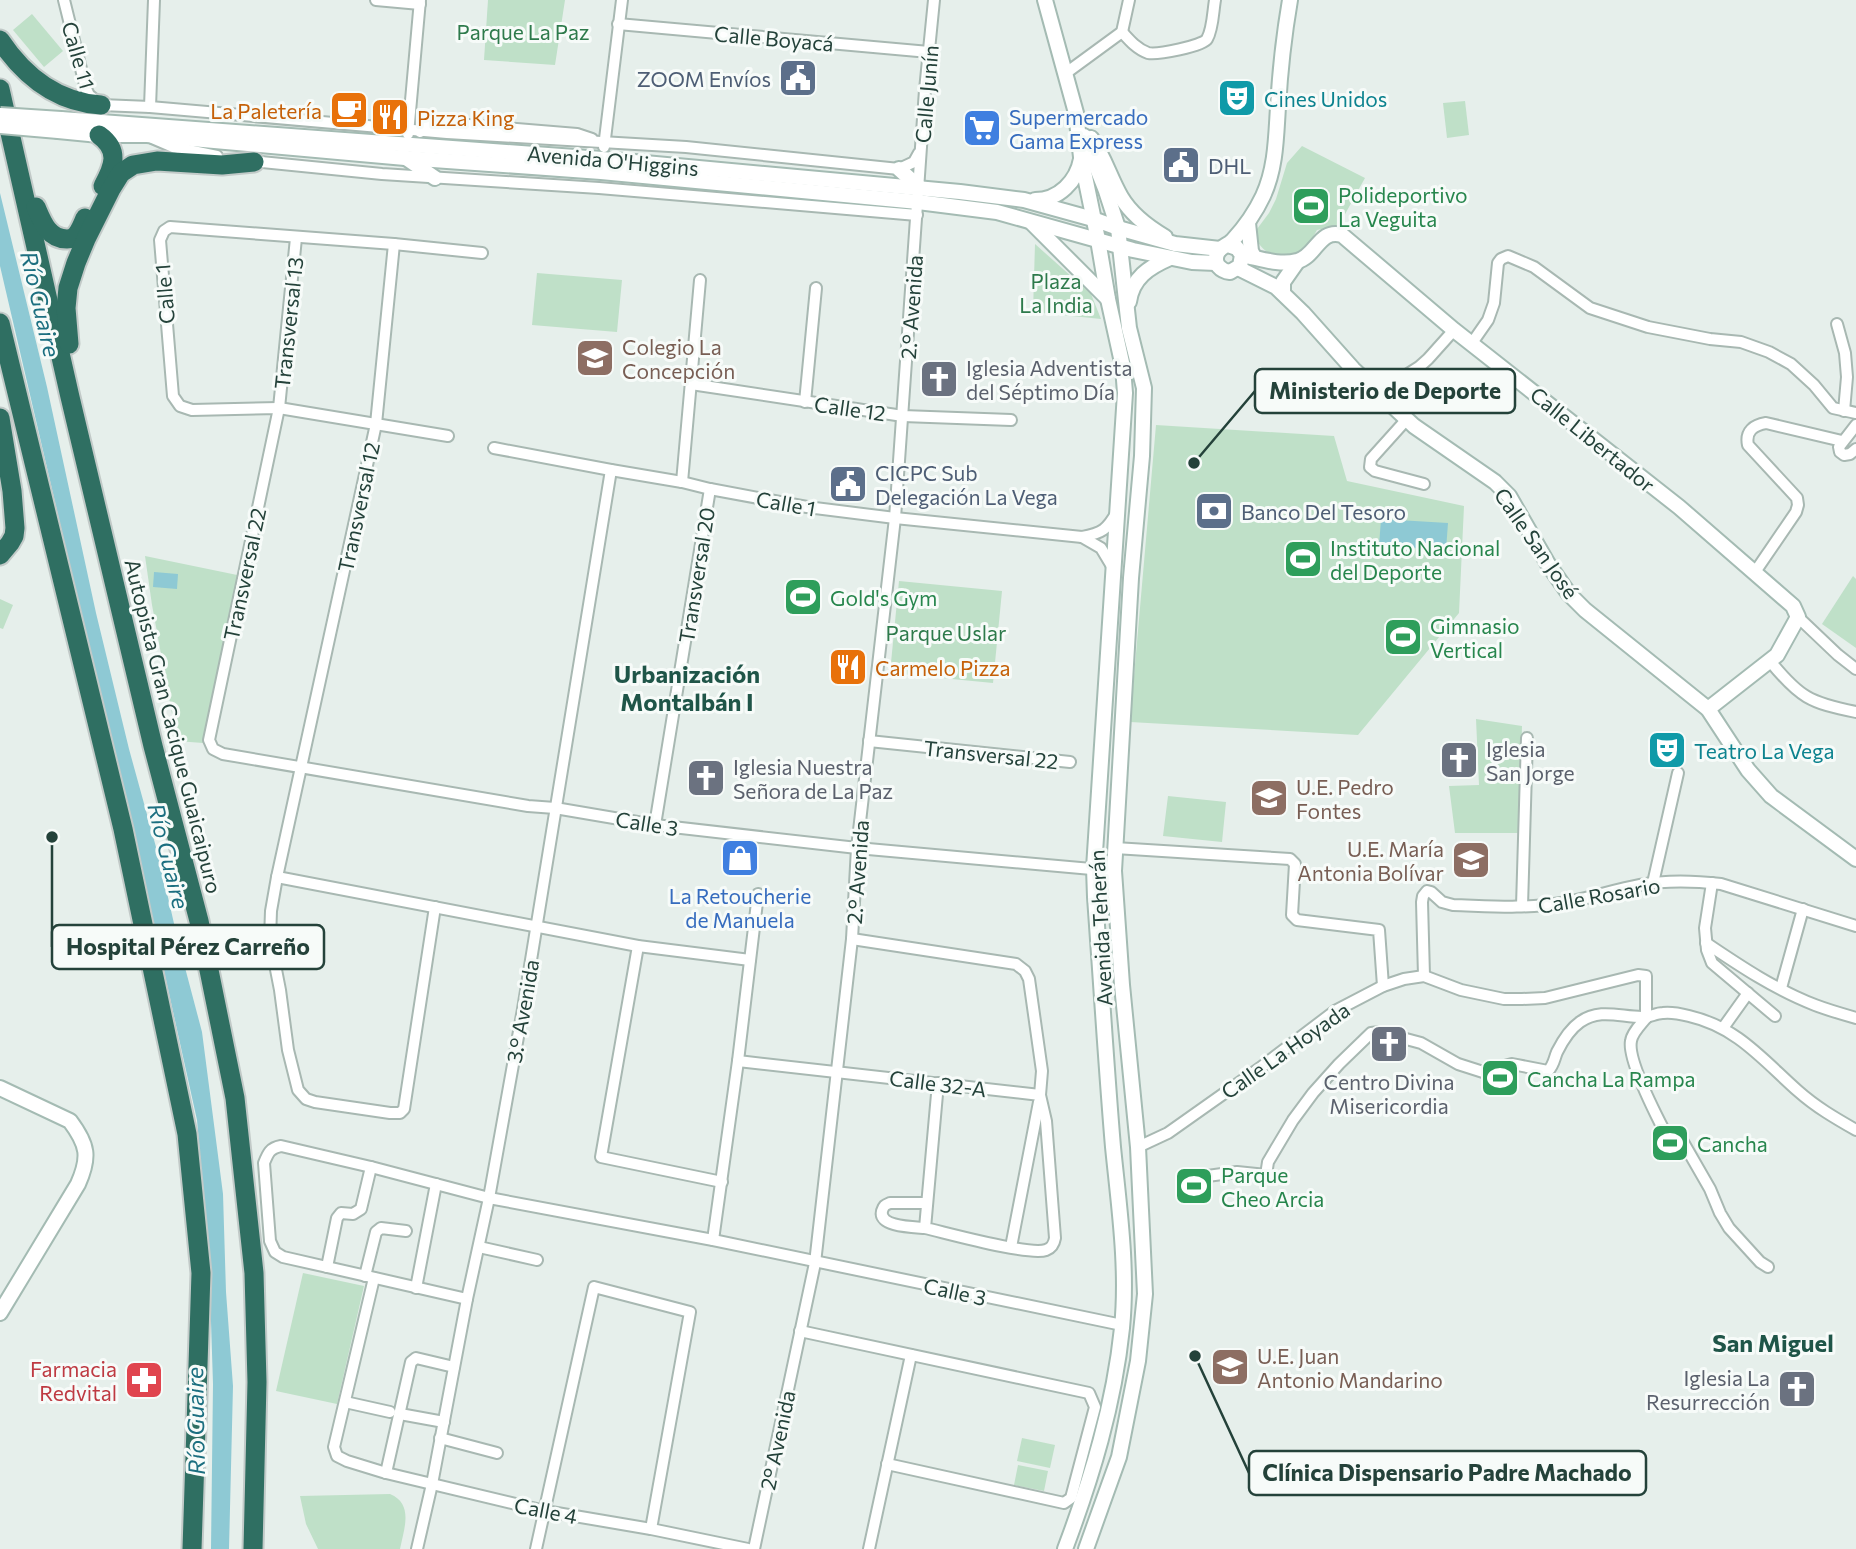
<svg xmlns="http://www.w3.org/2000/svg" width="1856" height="1549" viewBox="0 0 1856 1549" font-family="Commissioner,sans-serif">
	<rect width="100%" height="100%" fill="#e6efeb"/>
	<g fill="#bfe0c8">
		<polygon points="488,0 565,0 555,65 484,60"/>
		<polygon points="32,14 63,51 44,67 13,30"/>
		<polygon points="1465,101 1469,135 1447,138 1443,103"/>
		<path d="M1302,146l63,32 -21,38 -8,10 -19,4c-5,9 -9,16 -18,22 -18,11 -40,1 -45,-19l15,-20 7,-14 11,-36z"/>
		<polygon points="1035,244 1091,294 1101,319 1033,312"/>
		<polygon points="537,273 622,280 617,332 532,325"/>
		<polygon points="1156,425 1334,436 1347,481 1464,506 1459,613 1358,735 1130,722"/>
		<polygon points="145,556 242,576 203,743 177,741 152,605"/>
		<polygon points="1853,576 1856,579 1856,648 1822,624"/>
		<polygon points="899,581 1002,591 993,683 890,673"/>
		<polygon points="0,599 13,605 3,629 0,628"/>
		<polygon points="1476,719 1522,726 1519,833 1455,833 1449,786 1479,785"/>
		<polygon points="1168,796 1226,802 1222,842 1163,836"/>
		<polygon points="303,1273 364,1286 337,1404 276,1391"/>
		<polygon points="1022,1438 1055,1445 1050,1468 1017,1461"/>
		<polygon points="1018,1465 1048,1471 1044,1491 1014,1485"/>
		<path d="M390,1494c24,10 14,35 10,55h-82l-12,-25 -6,-28z"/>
	</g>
	<g fill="#8ec9d4">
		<polygon points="0,193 47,387 96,613 129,749 159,858 178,941 202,1032 223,1194 226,1292 233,1386 229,1549 211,1549 213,1384 209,1259 197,1120 155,930 118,777 79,605 0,266"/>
		<polygon points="1381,519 1448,523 1446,550 1379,546"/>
		<polygon points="154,572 178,574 177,589 153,587"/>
	</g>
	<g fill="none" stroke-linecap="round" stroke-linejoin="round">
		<defs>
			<g id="street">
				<polyline points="64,0 86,89 89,95 101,105 150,107 447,133 686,147 899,169 914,162 919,153"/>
				<polyline points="376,0 420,4"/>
				<polyline points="618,24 929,52"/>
				<path d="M1122,32c8,9 15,17 26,21 9,2 55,-7 59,-14 6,-10 6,-28 8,-39"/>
				<polyline points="1066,73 1122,32 1129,0"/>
				<polyline points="150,107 154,0"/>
				<polyline points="420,132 433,122 577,134 592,139"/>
				<polyline points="408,134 420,0"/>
				<polyline points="152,138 173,147 217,156"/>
				<polyline points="604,147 622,0"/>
				<polyline points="251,161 382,174 599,188 917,215"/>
				<polyline points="296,238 279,408 209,740 213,749 223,754 528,806 555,808 655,825 857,848 1114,871"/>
				<polyline points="394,244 376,424 277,877 271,911 270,939 280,990 288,1050 298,1090 306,1099 315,1102 390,1113 400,1113 404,1109 435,907"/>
				<polyline points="1837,324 1845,353 1847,377 1844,411"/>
				<polyline points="1472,343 1488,320 1494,303 1498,263 1501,259 1508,256 1534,267 1590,308 1648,327 1710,339 1741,342 1769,352 1791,364 1814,385 1833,408 1856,413"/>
				<polyline points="691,384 903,416 1011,420"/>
				<polyline points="1382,397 1397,381 1419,367 1428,359 1454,330"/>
				<polyline points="805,402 816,288"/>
				<polyline points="1407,419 1371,459 1370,467 1375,471 1424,484"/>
				<polyline points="1856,425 1839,447 1840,452 1844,455 1850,454 1856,449"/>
				<polyline points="448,436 279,408 192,410 180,406 173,396 160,240 164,231 170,227 394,244 482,253"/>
				<path d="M494,448l117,22 71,12 28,7 97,18 88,11 187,19c20,-4 25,-7 35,-25"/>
				<polyline points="682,482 700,280"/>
				<polyline points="1082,537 1101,548 1113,568"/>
				<path d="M1755,572l41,-60 2,-7 -1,-7 -49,-53c-3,-14 6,-20 18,-22l76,18"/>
				<polyline points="1798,617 1838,655 1856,669"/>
				<path d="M1770,661c29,36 40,42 86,51"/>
				<polyline points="869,741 1070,762"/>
				<polyline points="655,825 710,489"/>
				<polyline points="1115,848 1290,859 1295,864 1292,915 1297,920 1379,930 1383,986"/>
				<polyline points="277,877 638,946 750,960"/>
				<polyline points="1653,883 1678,773"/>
				<polyline points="1712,883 1705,928 1707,950 1712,963 1775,1016"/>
				<polyline points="1522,906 1527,738"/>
				<path d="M852,939l164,25 9,7 4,8 13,92 -2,24 6,26 9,117c-1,6 -3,10 -9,12 -17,6 -99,-17 -121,-22l13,-145"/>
				<path d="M1706,943c34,23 70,47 109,62 13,5 27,9 41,13"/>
				<polyline points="638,946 601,1157 722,1182"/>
				<path d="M1424,976l-2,-74 1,-6 4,-5 4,1 11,10 11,3c36,1 72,4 108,-2 27,-4 52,-13 79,-18 26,-5 55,-4 81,-1l135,42"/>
				<polyline points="1781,988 1803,909"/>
				<path d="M1646,1018c-5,6 -14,15 -15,23 -4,19 28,80 38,99l10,-1 4,3 27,47 10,24 9,15 31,34 8,5"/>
				<polyline points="1723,1028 1748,993"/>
				<polyline points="738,1061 1040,1095"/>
				<polyline points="1138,1147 1168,1133 1260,1068 1335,1011 1383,986 1404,979 1424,976 1461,990 1504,999 1522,999 1545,998 1638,975 1646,976 1646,1018"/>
				<path d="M1200,1177l37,-5 29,3 2,-13 25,-42 20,-27 26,-29 32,-31 9,-1 41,11 37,21 25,8 29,-8 36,7c6,-6 6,-12 9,-19 5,-10 13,-23 23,-30 20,-14 40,-5 62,-5 7,1 13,-4 21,-4 8,-1 18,1 26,3 48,11 74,44 109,75 18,16 37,27 58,39"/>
				<path d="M925,1228c-11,-1 -47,-1 -43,-17 2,-6 3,-6 8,-8h37"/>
				<polyline points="713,1240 738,1061 758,894"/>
				<polyline points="479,1247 537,1260"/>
				<polyline points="1011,1247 1039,1102"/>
				<polyline points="327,1267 337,1218 341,1213 353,1214 361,1209 371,1167"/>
				<polyline points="365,1276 376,1232 381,1228 406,1231"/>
				<polyline points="374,1278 334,1447 337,1456 347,1461 386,1473 545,1511 651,1529 748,1549"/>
				<polyline points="416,1288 436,1184"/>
				<path d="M467,1299l-140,-32 -44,-10 -8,-5 -5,-11 -6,-78c4,-10 6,-15 17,-17l90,21 118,31 224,42 409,85"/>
				<polyline points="800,1331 1089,1393 1095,1407 1071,1498 1064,1503 887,1464"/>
				<polyline points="345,1402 390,1412"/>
				<polyline points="400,1414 444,1422"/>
				<polyline points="440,1438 497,1453"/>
				<polyline points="386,1473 411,1362 416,1358 454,1367"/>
				<polyline points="417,1549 432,1484 467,1299 489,1198 523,1009 611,470"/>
				<polyline points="536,1549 594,1287 690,1312 651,1529"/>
				<polyline points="754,1549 815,1263 852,939 857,848 895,518 925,90 934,0"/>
				<polyline points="869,1549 911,1355"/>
			</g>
			<g id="secondary">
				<path d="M1045,0l31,113 5,44 17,83 10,59 15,68 2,26 -31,475 1,29c6,83 11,167 18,250 6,60 15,121 9,181 -8,77 -30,149 -57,221"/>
				<polyline points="61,119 602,159 960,192 1024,200 1093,219 1118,228 1175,244 1220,249"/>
				<polyline points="58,131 99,135 147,135 405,158 601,172 918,202 997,212 1133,250 1192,262 1216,263"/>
				<polyline points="1084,136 1106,191 1118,228 1129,328 1144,388 1142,456 1131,578 1114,871 1122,985 1138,1147 1145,1294 1138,1361 1119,1457 1086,1549"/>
				<path d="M1091,138c14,20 18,38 30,59 10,17 27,30 44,40"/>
				<polyline points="406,158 435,178"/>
				<polyline points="899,169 919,187"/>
				<path d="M1035,200c24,0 42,-19 46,-41"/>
				<polyline points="1032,223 1108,299"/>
				<polyline points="1248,223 1251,251 1254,257"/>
				<path d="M1228,245l9,3 5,7 -2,11 -10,6c-9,-1 -17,-8 -13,-18 3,-8 11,-8 16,-14 12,-13 22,-27 30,-44 13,-28 13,-59 15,-89 2,-36 6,-72 12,-107"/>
				<path d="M1242,255c17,3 37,11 55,6 19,-4 22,-33 45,-26l112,95 225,177 114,99 5,11 -21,38 -69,54"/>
				<polyline points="1238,268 1276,287 1303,313 1353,369 1414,426 1495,482 1509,496 1548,564 1569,594 1585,610 1708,709 1748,770 1771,796 1856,859"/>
				<polyline points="1283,293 1283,282 1297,262"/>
				<path d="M1129,302c3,-24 20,-35 41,-44"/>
				<path d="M0,1088l70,33c18,24 20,36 8,63l-78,129"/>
			</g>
			<g id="highway">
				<path d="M0,40c24,36 57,62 101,65"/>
				<polyline points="0,89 70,397 153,746 199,921 235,1098 254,1273 257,1382 253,1549"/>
				<path d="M99,135c21,15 15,31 4,51"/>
				<path d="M36,207c6,14 12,32 31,32 4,0 7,-1 10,-5 3,-4 6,-11 8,-16"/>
				<polyline points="0,323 123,829 187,1134 201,1273 192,1549"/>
				<polyline points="69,344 66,308 68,288 76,263 86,239 111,189 121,173 133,165 157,161 222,165 254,162"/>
				<polyline points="0,418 12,491 15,528 14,536 10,543 0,555"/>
			</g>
		</defs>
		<use href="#street" stroke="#a8b8b2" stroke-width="14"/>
		<use href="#secondary" stroke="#a4bbb3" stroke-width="18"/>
		<use href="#highway" stroke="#c2cac8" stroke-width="23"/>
		<use href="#street" stroke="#fff" stroke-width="10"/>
		<use href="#secondary" stroke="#fff" stroke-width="14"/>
		<use href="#highway" stroke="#2f6f62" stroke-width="19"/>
		<defs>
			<g id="secondary-bridge">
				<polyline points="0,115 61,119"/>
				<polyline points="0,126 58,131"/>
			</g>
		</defs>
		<use href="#secondary-bridge" stroke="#a4bbb3" stroke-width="18" stroke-linecap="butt"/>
		<use href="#secondary-bridge" stroke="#fff" stroke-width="14"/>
	</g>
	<defs>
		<symbol id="civic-square" viewBox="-11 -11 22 22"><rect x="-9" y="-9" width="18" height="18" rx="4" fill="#5c6f8a" stroke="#f7fbf9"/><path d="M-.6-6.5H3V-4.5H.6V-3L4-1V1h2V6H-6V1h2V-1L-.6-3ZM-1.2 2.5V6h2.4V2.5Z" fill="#fff"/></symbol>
		<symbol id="theatre-square" viewBox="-11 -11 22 22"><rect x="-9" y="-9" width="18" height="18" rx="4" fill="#0f9aa8" stroke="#f7fbf9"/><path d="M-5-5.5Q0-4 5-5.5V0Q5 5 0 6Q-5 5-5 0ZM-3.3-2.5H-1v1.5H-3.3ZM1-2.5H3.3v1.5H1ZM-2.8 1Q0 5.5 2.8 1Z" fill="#fff"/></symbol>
		<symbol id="cafe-square" viewBox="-11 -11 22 22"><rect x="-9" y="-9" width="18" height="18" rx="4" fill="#e8710a" stroke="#f7fbf9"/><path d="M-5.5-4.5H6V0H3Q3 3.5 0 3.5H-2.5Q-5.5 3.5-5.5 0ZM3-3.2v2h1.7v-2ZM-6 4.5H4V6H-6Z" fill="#fff"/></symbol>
		<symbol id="restaurant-square" viewBox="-11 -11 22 22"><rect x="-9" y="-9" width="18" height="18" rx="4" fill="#e8710a" stroke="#f7fbf9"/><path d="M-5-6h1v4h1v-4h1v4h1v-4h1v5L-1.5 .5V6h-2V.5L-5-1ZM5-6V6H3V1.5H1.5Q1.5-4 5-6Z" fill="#fff"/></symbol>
		<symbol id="supermarket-square" viewBox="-11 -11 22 22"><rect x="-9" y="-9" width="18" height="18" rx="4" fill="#3f7fe0" stroke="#f7fbf9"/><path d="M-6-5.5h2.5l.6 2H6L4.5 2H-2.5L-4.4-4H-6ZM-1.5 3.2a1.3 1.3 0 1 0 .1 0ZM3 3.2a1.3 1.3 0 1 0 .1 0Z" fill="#fff"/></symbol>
		<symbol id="stadium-square" viewBox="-11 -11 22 22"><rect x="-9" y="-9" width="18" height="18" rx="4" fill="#2e9e5b" stroke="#f7fbf9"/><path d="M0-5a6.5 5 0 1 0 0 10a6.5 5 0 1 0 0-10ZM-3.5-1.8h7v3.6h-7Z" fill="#fff"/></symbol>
		<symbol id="school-square" viewBox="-11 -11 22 22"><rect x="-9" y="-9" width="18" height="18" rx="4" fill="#8d6e63" stroke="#f7fbf9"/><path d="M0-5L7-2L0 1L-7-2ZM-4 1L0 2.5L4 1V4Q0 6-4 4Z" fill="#fff"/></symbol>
		<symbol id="church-square" viewBox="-11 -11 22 22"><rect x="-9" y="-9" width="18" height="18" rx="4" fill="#6b7280" stroke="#f7fbf9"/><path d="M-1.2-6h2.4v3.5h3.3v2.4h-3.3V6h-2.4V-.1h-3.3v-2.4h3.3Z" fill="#fff"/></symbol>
		<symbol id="bank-square" viewBox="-11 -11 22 22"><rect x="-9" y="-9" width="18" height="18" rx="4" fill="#5c6f8a" stroke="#f7fbf9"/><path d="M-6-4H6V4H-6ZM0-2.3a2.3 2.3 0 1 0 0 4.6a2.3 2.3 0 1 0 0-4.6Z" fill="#fff"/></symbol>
		<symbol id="shop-square" viewBox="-11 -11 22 22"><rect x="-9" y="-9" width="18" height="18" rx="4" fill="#3f7fe0" stroke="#f7fbf9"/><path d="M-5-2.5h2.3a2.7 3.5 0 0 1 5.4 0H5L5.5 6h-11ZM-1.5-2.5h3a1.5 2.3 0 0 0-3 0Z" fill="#fff"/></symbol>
		<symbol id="pharmacy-square" viewBox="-11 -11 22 22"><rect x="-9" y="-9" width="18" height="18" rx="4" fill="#e0444e" stroke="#f7fbf9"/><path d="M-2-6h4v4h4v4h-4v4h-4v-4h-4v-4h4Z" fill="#fff"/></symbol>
	</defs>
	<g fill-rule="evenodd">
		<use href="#civic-square" x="776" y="56" width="44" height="44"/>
		<use href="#theatre-square" x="1215" y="76" width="44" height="44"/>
		<use href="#cafe-square" x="327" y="88" width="44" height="44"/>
		<use href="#restaurant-square" x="368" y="95" width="44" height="44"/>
		<use href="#supermarket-square" x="960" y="106" width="44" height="44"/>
		<use href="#civic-square" x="1159" y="143" width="44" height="44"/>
		<use href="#stadium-square" x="1289" y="184" width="44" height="44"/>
		<use href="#school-square" x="573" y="336" width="44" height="44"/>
		<use href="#church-square" x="917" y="357" width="44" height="44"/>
		<use href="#civic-square" x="826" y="462" width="44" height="44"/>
		<use href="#bank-square" x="1192" y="489" width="44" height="44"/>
		<use href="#stadium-square" x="1281" y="537" width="44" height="44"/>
		<use href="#stadium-square" x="781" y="575" width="44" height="44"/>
		<use href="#stadium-square" x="1381" y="615" width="44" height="44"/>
		<use href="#restaurant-square" x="826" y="645" width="44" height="44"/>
		<use href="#theatre-square" x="1645" y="728" width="44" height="44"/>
		<use href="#church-square" x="1437" y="738" width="44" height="44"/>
		<use href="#church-square" x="684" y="756" width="44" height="44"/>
		<use href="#school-square" x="1247" y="776" width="44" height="44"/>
		<use href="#shop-square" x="718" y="836" width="44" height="44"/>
		<use href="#school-square" x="1449" y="838" width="44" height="44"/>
		<use href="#church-square" x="1367" y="1022" width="44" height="44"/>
		<use href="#stadium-square" x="1478" y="1056" width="44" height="44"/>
		<use href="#stadium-square" x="1648" y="1121" width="44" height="44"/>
		<use href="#stadium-square" x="1172" y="1164" width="44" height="44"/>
		<use href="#school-square" x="1208" y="1345" width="44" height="44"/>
		<use href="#pharmacy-square" x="122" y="1358" width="44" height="44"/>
		<use href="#church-square" x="1775" y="1367" width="44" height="44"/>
	</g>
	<g text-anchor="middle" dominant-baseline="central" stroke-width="6" stroke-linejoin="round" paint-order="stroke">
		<g font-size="21" fill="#2d7a4b" stroke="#f7fbf9">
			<text x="523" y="31">Parque La Paz</text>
			<text x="1056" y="280">Plaza<tspan x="1056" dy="24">La India</tspan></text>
			<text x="946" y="632">Parque Uslar</text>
		</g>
		<g font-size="21" fill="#24423a" stroke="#f7fbf9">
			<text transform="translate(774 38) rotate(5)">Calle Boyacá</text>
			<text transform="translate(79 55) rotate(74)">Calle 11</text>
			<text transform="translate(926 94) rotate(-85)">Calle Junín</text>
			<text transform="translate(613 160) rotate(5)">Avenida O'Higgins</text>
			<text transform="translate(164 294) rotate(-95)">Calle 1</text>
			<text transform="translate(911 307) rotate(-86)">2.° Avenida</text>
			<text transform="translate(288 323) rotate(-84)">Transversal 13</text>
			<text transform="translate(850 408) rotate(8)">Calle 12</text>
			<text transform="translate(1593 439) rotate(39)">Calle Libertador</text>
			<text transform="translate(786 503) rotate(10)">Calle 1</text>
			<text transform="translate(358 507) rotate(-78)">Transversal 12</text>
			<text transform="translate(1537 543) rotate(55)">Calle San José</text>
			<text transform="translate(244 574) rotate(-78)">Transversal 22</text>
			<text transform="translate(696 575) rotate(-81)">Transversal 20</text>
			<text transform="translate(174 726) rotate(76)">Autopista Gran Cacique Guaicaipuro</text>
			<text transform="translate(991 754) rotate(6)">Transversal 22</text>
			<text transform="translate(647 823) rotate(9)">Calle 3</text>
			<text transform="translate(857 872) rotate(-86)">2.° Avenida</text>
			<text transform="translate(1599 895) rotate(-10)">Calle Rosario</text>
			<text transform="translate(1100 928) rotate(-93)">Avenida Teherán</text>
			<text transform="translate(522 1011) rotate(-80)">3.° Avenida</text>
			<text transform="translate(1285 1050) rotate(-35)">Calle La Hoyada</text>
			<text transform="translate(938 1083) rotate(7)">Calle 32-A</text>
			<text transform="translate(955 1291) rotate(12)">Calle 3</text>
			<text transform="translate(777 1440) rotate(-78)">2° Avenida</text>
			<text transform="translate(546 1510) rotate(11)">Calle 4</text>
		</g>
		<g font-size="21" fill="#4e5e75" stroke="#f7fbf9" text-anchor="start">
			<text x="771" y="78" text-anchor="end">ZOOM Envíos</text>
			<text x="1208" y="165">DHL</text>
			<text x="875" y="472">CICPC Sub<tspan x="875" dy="24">Delegación La Vega</tspan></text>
			<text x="1241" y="511">Banco Del Tesoro</text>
		</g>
		<g font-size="21" fill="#0d838f" stroke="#f7fbf9" text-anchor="start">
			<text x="1264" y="98">Cines Unidos</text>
			<text x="1694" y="750">Teatro La Vega</text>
		</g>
		<g font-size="21" fill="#c56008" stroke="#f7fbf9" text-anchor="start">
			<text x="322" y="110" text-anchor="end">La Paletería</text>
			<text x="417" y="117">Pizza King</text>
			<text x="875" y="667">Carmelo Pizza</text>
		</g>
		<g font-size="21" fill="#366cbe" stroke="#f7fbf9" text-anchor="start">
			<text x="1009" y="116">Supermercado<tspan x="1009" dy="24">Gama Express</tspan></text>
			<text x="740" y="895" text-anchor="middle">La Retoucherie<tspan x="740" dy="24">de Manuela</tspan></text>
		</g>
		<g font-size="21" fill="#27864d" stroke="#f7fbf9" text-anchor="start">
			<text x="1338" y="194">Polideportivo<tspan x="1338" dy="24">La Veguita</tspan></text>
			<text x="1330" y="547">Instituto Nacional<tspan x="1330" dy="24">del Deporte</tspan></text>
			<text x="830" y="597">Gold's Gym</text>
			<text x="1430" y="625">Gimnasio<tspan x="1430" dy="24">Vertical</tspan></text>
			<text x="1527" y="1078">Cancha La Rampa</text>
			<text x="1697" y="1143">Cancha</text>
			<text x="1221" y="1174">Parque<tspan x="1221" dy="24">Cheo Arcia</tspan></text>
		</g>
		<g font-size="21" fill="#785e54" stroke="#f7fbf9" text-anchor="start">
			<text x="622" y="346">Colegio La<tspan x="622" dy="24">Concepción</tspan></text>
			<text x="1296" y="786">U.E. Pedro<tspan x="1296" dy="24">Fontes</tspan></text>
			<text x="1444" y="848" text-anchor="end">U.E. María<tspan x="1444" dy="24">Antonia Bolívar</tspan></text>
			<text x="1257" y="1355">U.E. Juan<tspan x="1257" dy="24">Antonio Mandarino</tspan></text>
		</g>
		<g font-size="21" fill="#5b616d" stroke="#f7fbf9" text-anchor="start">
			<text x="966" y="367">Iglesia Adventista<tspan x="966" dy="24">del Séptimo Día</tspan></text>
			<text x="1486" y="748">Iglesia<tspan x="1486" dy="24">San Jorge</tspan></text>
			<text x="733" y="766">Iglesia Nuestra<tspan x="733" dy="24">Señora de La Paz</tspan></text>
			<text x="1389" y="1081" text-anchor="middle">Centro Divina<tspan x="1389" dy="24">Misericordia</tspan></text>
			<text x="1770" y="1377" text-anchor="end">Iglesia La<tspan x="1770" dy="24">Resurrección</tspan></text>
		</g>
		<g font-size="21" fill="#be3a42" stroke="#f7fbf9" text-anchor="end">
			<text x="117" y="1368">Farmacia<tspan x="117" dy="24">Redvital</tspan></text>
		</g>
		<g font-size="23" font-style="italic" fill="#1c6f80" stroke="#f7fbf9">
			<text transform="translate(41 304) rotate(77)">Río Guaire</text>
			<text transform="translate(169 856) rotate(76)">Río Guaire</text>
			<text transform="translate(195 1421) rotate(-91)">Río Guaire</text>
		</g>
		<g font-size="24" font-weight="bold" fill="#1f5548" stroke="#f7fbf9">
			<text x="687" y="673">Urbanización<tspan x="687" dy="28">Montalbán I</tspan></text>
			<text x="1773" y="1342">San Miguel</text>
		</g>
	</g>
	<path fill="none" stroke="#24423a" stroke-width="2.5" d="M1194 463L1255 391M52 837L52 947M1195 1356L1249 1473"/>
	<g fill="#24423a" stroke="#f7fbf9" stroke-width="2.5">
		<circle cx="1194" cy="463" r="7"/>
		<circle cx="52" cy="837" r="7"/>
		<circle cx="1195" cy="1356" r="7"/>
	</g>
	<g fill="#f7fbf9" stroke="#24423a" stroke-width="2.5">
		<rect x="1255" y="369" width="260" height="44" rx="7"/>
		<rect x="52" y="925" width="272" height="44" rx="7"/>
		<rect x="1249" y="1451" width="397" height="44" rx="7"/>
	</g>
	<g font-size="23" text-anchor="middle" font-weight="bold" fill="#24423a">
		<text x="1385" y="399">Ministerio de Deporte</text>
		<text x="188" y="955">Hospital Pérez Carreño</text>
		<text x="1447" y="1481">Clínica Dispensario Padre Machado</text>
	</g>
</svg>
